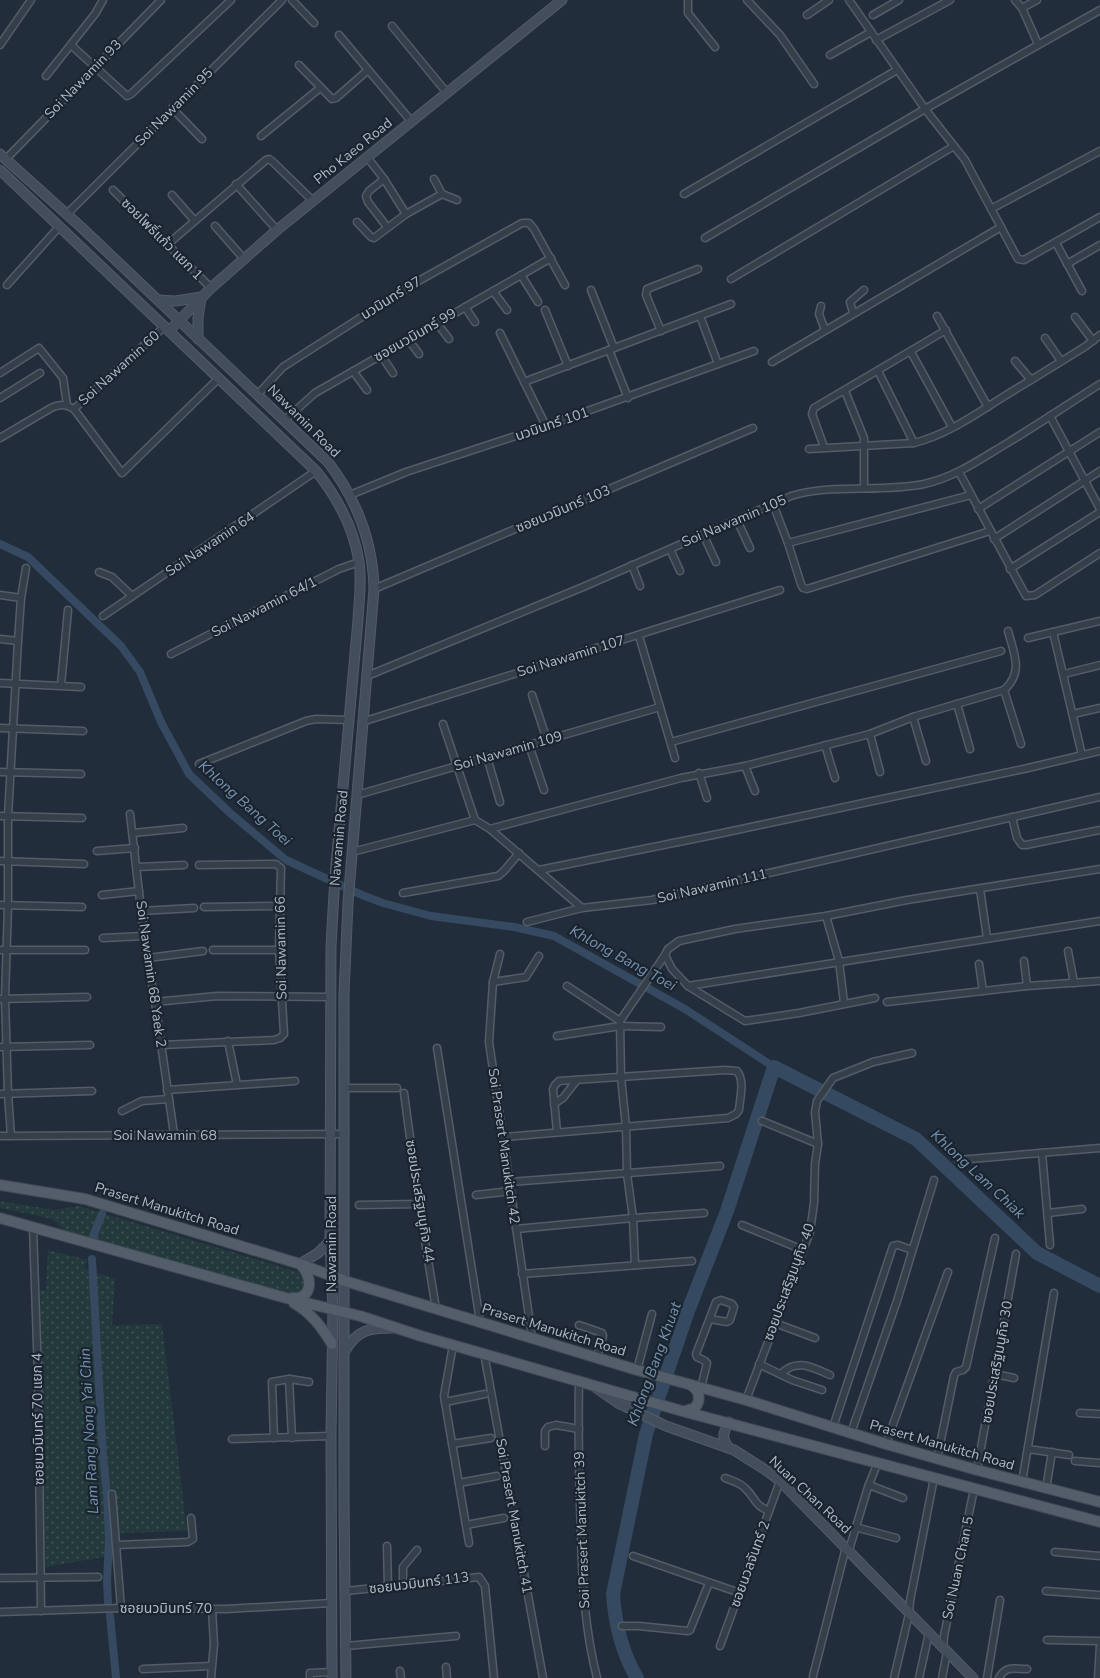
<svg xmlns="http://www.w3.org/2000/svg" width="1100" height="1678" viewBox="0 0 1100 1678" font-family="'Nunito Sans','Noto Sans Thai',sans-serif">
	<defs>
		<pattern id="grass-dots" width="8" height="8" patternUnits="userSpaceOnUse" patternTransform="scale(1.25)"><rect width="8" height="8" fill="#23393b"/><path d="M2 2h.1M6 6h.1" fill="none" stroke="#405456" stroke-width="1.8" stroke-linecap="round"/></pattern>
	</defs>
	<rect width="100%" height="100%" fill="#212d3a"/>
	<g fill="url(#grass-dots)">
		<polygon points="0,1201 54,1210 79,1206 302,1273 306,1279 305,1290 295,1296 70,1236 53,1219 0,1208"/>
		<polygon points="48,1250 88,1260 84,1268 115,1279 112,1325 162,1324 187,1531 121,1533 103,1557 45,1567 40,1291 46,1290"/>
	</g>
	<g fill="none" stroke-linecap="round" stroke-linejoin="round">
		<g stroke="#354961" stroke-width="8">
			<polyline points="0,544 28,557 121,646 140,672 161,722 189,774 230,813 286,860 362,895 383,903 431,916 514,927 554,936 685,1009 774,1067"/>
			<polyline points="92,1239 102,1214"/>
			<polyline points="92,1259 103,1456 107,1494 109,1539 107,1581 108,1602"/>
			<polyline points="110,1616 116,1678"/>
		</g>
		<path stroke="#354961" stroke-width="14" d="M637,1678c-16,-27 -22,-54 -24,-84l33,-160 42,-123 39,-100 47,-144 142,72 121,114 63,33"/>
		<defs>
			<g id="street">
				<polyline points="292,0 314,23"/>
				<polyline points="688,0 688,13 715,47"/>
				<polyline points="747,0 780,35 814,84"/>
				<polyline points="849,0 925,109 965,160 1018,259 1024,260 1100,217"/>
				<polyline points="1015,0 1022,8 1037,0"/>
				<polyline points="1022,8 1038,44"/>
				<polyline points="807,15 829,0"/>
				<polyline points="873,15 899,0"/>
				<polyline points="392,26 447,93"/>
				<polyline points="339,35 411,121"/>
				<polyline points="876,40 950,0"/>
				<polyline points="0,45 31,0"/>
				<polyline points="71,45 127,96 131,94 231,0"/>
				<polyline points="830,55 871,32"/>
				<polyline points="299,65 332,99 336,98 368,70"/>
				<polyline points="46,76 95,14 103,0"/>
				<polyline points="172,108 202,139"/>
				<polyline points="261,136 320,88"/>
				<polyline points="6,159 161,0"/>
				<polyline points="384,179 369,191 366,196 368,202 387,227"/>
				<polyline points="236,184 277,230"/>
				<polyline points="113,190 211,288"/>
				<polyline points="442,194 457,200"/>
				<polyline points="684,194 897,70"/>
				<polyline points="172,195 194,220"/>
				<polyline points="991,209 1100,151"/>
				<polyline points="67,214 282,0"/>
				<polyline points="406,214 442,194 434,179"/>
				<polyline points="357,222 371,237 374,238 406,214 384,179 367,157"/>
				<polyline points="215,226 244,259"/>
				<polyline points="705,238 925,109 1100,10"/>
				<polyline points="1056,243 1082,291"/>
				<polyline points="168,244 266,160 269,159 273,162 313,201"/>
				<polyline points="1067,264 1100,245"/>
				<polyline points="521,275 538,302"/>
				<polyline points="731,279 954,146"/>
				<polyline points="7,285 59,227"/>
				<polyline points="591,290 614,348"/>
				<polyline points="493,291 507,310"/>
				<polyline points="821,306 819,314 825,330"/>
				<polyline points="465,307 475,322"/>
				<polyline points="545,310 568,366"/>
				<polyline points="853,313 850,302 864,290"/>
				<polyline points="700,316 718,364"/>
				<polyline points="937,316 988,407"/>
				<polyline points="1075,317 1093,341"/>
				<polyline points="437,323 449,339"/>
				<polyline points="661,331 646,295 647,289 698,269"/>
				<polyline points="500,333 546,426"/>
				<polyline points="1045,338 1061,361"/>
				<polyline points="408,339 419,354"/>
				<polyline points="609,350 628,398"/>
				<polyline points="911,352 952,427"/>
				<polyline points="381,355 393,373"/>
				<polyline points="1015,361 1031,380"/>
				<polyline points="772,362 1001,227"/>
				<polyline points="353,371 367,390"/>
				<polyline points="878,371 914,443"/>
				<polyline points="0,373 39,348 63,378 67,405"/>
				<polyline points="524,382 731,304"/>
				<polyline points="845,391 864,438 864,488"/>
				<polyline points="258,394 283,367 415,283 522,223 529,223 534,229 565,285"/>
				<polyline points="0,398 40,373"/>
				<polyline points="74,409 164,327"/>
				<polyline points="1050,416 1100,509"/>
				<polyline points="285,420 315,393 551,258"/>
				<path d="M0,438l51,-30c10,-4 14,-4 23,1l48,64 97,-95"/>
				<polyline points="824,447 812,414 814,408 946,330"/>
				<path d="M809,449l105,-6c32,-8 61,-28 89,-46 28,-17 56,-34 83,-51l14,-11"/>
				<polyline points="959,472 1026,596 1035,595 1100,553"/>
				<polyline points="350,495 406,472 546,426 754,351"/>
				<polyline points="773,504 788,543 801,584 803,588 807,589 990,531"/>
				<polyline points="978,509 1100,432"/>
				<polyline points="737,520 750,548"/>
				<polyline points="703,534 716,562"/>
				<polyline points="994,539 1100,471"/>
				<polyline points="788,543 971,495"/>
				<polyline points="670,549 680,571"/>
				<polyline points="632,565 640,586"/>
				<polyline points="1010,569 1100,512"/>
				<polyline points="99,572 112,577 132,596"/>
				<polyline points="374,589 753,428"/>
				<polyline points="0,595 21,598"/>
				<polyline points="103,616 316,471"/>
				<polyline points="1053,632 1082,755"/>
				<polyline points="639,636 675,758"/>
				<polyline points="1028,638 1100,621"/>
				<polyline points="0,639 18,641"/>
				<polyline points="171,654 339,569 359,562"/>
				<polyline points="1064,674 1100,665"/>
				<path d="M367,676l216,-89 208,-91c43,-13 89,-3 133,-12 32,-7 58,-26 85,-42 31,-19 61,-39 91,-58"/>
				<polyline points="0,683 81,687"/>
				<polyline points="61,685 68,610"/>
				<polyline points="1004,690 1021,744"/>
				<polyline points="532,695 547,740"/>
				<polyline points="957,704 970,749"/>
				<polyline points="1073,714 1100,708"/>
				<polyline points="913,717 926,761"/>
				<path d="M362,722c139,-45 279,-87 418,-132"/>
				<polyline points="443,724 475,820"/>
				<polyline points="0,728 83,731"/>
				<polyline points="870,734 880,772"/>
				<polyline points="671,742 1001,651"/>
				<polyline points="529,745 544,790"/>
				<polyline points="825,745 835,778"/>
				<polyline points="487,757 500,802"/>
				<polyline points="199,764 306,721 316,719 349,720"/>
				<polyline points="745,766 755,791"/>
				<polyline points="0,772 81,774"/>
				<polyline points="699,773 707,798"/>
				<polyline points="357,795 660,707"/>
				<polyline points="130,814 144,936 155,1002 174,1134"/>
				<polyline points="0,816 82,818"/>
				<polyline points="1012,817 1017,838 1022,845 1026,845 1100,830"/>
				<path d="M490,829l191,-51 64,-12 125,-32 43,-17 91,-27c20,-18 10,-36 4,-59"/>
				<polyline points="133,833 183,828"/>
				<polyline points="97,851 135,848"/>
				<polyline points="352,852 475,820 490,829 582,908"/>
				<polyline points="0,861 84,864"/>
				<polyline points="137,867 184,865"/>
				<polyline points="539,870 718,834 1028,768 1100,751"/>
				<polyline points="980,889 987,938"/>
				<polyline points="403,893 498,876 504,871 519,853"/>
				<polyline points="102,895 139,891"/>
				<polyline points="0,905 82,907"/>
				<polyline points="204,907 280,906"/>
				<polyline points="141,911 194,908"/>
				<polyline points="826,916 839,961 844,1003"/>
				<polyline points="527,922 582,908 652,900 1100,797"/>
				<polyline points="103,938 144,936"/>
				<polyline points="0,950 85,950"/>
				<polyline points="213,950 279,950"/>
				<polyline points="1068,951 1074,983"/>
				<polyline points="500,954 493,982 489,1042 532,1337"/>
				<polyline points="148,958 203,951"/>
				<polyline points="1024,961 1027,986"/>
				<polyline points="979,964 983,991"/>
				<polyline points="493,982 526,977 539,956"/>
				<polyline points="567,986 620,1021"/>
				<polyline points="688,986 1100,921"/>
				<polyline points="875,998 799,1013 745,1021 688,986 672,969 665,955 668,949 679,941 735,929 826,916 907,900 1100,869"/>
				<polyline points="0,999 87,997"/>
				<polyline points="155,1002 217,996 330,997"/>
				<polyline points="887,1002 1027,986 1100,981"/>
				<polyline points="557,1036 620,1026 661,1027"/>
				<polyline points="228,1041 237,1085"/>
				<polyline points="161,1045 274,1040 280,1038 284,1034 279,950 281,868 276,864 199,865"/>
				<polyline points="0,1047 90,1045"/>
				<polyline points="437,1048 480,1321"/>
				<polyline points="344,1088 397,1088"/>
				<polyline points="167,1090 295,1081"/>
				<polyline points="404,1093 419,1204 436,1309"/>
				<polyline points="0,1094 92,1091"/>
				<polyline points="554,1104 563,1098 577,1080"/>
				<polyline points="122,1111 142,1101 169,1099"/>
				<polyline points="762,1121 818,1144"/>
				<polyline points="0,1136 345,1134"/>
				<polyline points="11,1136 8,1094 5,999 8,905 8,816 18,641 21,598 26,568"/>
				<path d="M504,1137l224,-19 8,-4 3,-4c1,-13 6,-29 -2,-39l-12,-1 -166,11 -4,4 -2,4 4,43"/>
				<polyline points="1042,1153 1050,1245"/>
				<polyline points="958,1160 1100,1148"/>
				<polyline points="510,1182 720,1166"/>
				<polyline points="476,1195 511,1191"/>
				<polyline points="359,1205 419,1204"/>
				<polyline points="1048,1213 1082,1209"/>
				<polyline points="742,1225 803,1250"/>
				<polyline points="33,1227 38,1376 41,1611"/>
				<polyline points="516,1229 633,1218 704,1213"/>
				<polyline points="635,1265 633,1218 627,1174 626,1127 621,1077 620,1021 665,955"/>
				<polyline points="522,1274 692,1261"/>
				<polyline points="775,1323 815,1338"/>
				<polyline points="579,1325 602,1333 603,1336 597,1357"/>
				<polyline points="453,1345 444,1396 445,1402 469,1543"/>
				<polyline points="484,1353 543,1678"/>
				<polyline points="759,1364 792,1380 822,1390"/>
				<polyline points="637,1370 652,1314"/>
				<path d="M781,1374c15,-16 31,-7 49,1"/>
				<polyline points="995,1374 1014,1378"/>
				<polyline points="289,1379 292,1438"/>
				<path d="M579,1380c-1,51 0,102 2,154 1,49 4,96 16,144"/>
				<polyline points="701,1388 707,1363 705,1361 697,1357 696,1354 716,1302 721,1300 732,1304 734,1307 730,1320 727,1322 710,1319"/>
				<polyline points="746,1400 810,1232 814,1203 815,1164 818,1144 815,1112 817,1101 833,1078 873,1062 912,1053"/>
				<polyline points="445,1402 485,1394"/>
				<polyline points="1080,1413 1100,1414"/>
				<polyline points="833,1427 893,1246 898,1245 912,1250"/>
				<polyline points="851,1433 897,1301 934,1180"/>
				<polyline points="274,1438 272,1382 289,1379 309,1382"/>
				<polyline points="232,1439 331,1436"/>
				<polyline points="452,1444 491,1438"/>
				<polyline points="886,1444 948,1272"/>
				<polyline points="545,1446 545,1431 548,1427 556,1425 579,1429"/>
				<polyline points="1028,1449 1069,1455"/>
				<polyline points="937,1459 954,1376 956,1372 963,1370 966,1367 995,1238"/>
				<polyline points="1075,1461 1100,1463"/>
				<polyline points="977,1470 1016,1254"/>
				<path d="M725,1478c8,3 16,5 21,11 10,10 8,16 23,22"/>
				<polyline points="1022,1482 1054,1293"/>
				<polyline points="459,1483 497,1476"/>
				<polyline points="869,1485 903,1498"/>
				<polyline points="1046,1489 1052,1452"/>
				<polyline points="112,1494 121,1608"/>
				<polyline points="466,1525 504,1518"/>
				<polyline points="855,1527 896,1538"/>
				<polyline points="117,1545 188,1542 193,1539 191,1518"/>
				<polyline points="387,1546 388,1588"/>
				<polyline points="849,1550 868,1487 878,1462"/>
				<polyline points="1055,1552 1100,1556"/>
				<polyline points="633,1556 740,1593"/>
				<polyline points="1,1578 98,1577"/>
				<polyline points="403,1586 403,1567 417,1550"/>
				<polyline points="346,1591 479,1577 485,1586 494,1678"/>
				<polyline points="1046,1591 1100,1595"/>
				<polyline points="0,1612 121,1608 226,1609 332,1603"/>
				<polyline points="622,1626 639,1626 688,1631 690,1630 709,1583"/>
				<polyline points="1047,1640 1100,1641"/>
				<polyline points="346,1646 456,1636"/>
				<polyline points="720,1646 780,1481"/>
				<polyline points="943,1648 944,1636 974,1489"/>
				<polyline points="446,1667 447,1678"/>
				<polyline points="143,1669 211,1666"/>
				<polyline points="400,1671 401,1678"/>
				<polyline points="813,1676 846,1547"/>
				<polyline points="211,1678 214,1644 212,1609"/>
				<polyline points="310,1678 310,1673 332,1672"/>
				<polyline points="894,1678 909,1614 910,1601 934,1478"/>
				<polyline points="919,1678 929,1633"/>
				<polyline points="942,1678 947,1652"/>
				<polyline points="987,1678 1000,1600"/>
				<path d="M999,1678c7,-13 15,-9 28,-9"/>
				<polyline points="1098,1678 1100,1646"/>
			</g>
			<g id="secondary">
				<path d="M0,154l81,73 247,235c29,38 45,79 46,127l-26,314 -4,91v511l2,173"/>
				<path d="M0,170l316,301c21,26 38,58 43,91 3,19 0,39 -1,58l-23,256 -4,70 -1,295 3,67 -2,128 1,242"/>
				<polyline points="158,300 176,301 201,297"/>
				<polyline points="169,331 211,288 277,230 562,0"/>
				<polyline points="198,339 198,318 201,298"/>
				<polyline points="300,1264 318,1253 330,1241"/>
				<path d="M345,1351c12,-21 24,-23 47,-23"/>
				<polyline points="595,1387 618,1403 666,1426 734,1450 767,1471 780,1481 973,1678"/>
				<path d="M729,1422c-6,11 -8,16 0,26"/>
			</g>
			<g id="primary">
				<polyline points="0,1185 85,1199 300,1264 345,1281 637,1370 746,1400 886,1444 977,1470 1100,1502"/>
				<polyline points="0,1218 286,1298 360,1316 421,1336 682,1411 1100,1522"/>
				<path d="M292,1298c21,2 21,-21 9,-33"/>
				<path d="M294,1303c18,11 27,23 38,41"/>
				<path d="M685,1411l10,-3c6,-8 5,-17 -4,-23"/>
			</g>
		</defs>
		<use href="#street" stroke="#535c68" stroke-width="9"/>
		<use href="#secondary" stroke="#535c68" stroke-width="11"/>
		<use href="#primary" stroke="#3e4853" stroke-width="12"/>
		<use href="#street" stroke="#353f4a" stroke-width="6"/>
		<use href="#secondary" stroke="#434e5d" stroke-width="9"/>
		<use href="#primary" stroke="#535e6a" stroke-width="10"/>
	</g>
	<g text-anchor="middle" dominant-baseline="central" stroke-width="4.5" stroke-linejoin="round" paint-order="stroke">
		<g font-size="14" fill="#b0b9c6" stroke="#1a242f">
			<text transform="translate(83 79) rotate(-46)">Soi Nawamin 93</text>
			<text transform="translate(174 107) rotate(-45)">Soi Nawamin 95</text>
			<text transform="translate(353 151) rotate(-39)">Pho Kaeo Road</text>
			<text transform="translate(162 239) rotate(45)">ซอยโพธิ์แก้ว แยก 1</text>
			<text transform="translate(391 298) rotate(-32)">นวมินทร์ 97</text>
			<text transform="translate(415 335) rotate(-30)">ซอยนวมินทร์ 99</text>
			<text transform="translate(119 368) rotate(-42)">Soi Nawamin 60</text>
			<text transform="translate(304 421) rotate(45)">Nawamin Road</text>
			<text transform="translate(552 424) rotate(-19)">นวมินทร์ 101</text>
			<text transform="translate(563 509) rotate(-23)">ซอยนวมินทร์ 103</text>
			<text transform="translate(734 521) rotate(-23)">Soi Nawamin 105</text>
			<text transform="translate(210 544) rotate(-34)">Soi Nawamin 64</text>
			<text transform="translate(264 607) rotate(-27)">Soi Nawamin 64/1</text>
			<text transform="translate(571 656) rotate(-17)">Soi Nawamin 107</text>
			<text transform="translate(508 751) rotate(-16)">Soi Nawamin 109</text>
			<text transform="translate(339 838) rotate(-85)">Nawamin Road</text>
			<text transform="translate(712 886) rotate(-13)">Soi Nawamin 111</text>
			<text transform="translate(281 948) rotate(-91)">Soi Nawamin 66</text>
			<text transform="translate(151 974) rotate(82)">Soi Nawamin 68 Yaek 2</text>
			<text x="165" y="1135">Soi Nawamin 68</text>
			<text transform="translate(504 1146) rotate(82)">Soi Prasert Manukitch 42</text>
			<text transform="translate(420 1201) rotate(81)">ซอยประเสริฐมนูกิจ 44</text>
			<text transform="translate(167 1209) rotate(17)">Prasert Manukitch Road</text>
			<text transform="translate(331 1244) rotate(-90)">Nawamin Road</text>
			<text transform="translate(789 1282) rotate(-70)">ซอยประเสริฐมนูกิจ 40</text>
			<text transform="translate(554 1330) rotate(17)">Prasert Manukitch Road</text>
			<text transform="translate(997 1362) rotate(-80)">ซอยประเสริฐมนูกิจ 30</text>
			<text transform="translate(38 1419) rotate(-91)">ซอยนวมินทร์ 70 แยก 4</text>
			<text transform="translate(942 1445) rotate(16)">Prasert Manukitch Road</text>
			<text transform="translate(810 1495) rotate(43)">Nuan Chan Road</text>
			<text transform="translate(514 1516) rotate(80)">Soi Prasert Manukitch 41</text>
			<text transform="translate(582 1530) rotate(-92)">Soi Prasert Manukitch 39</text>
			<text transform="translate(750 1564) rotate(-70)">ซอยนวลจันทร์ 2</text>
			<text transform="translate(958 1568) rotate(-78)">Soi Nuan Chan 5</text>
			<text transform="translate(419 1583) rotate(-7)">ซอยนวมินทร์ 113</text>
			<text x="166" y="1608">ซอยนวมินทร์ 70</text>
		</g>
		<g font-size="15" font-style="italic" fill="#7791ae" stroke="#1a242f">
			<text transform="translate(245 803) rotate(42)">Khlong Bang Toei</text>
			<text transform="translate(623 958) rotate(29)">Khlong Bang Toei</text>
			<text transform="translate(978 1174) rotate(43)">Khlong Lam Chiak</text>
			<text transform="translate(654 1364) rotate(-70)">Khlong Bang Khuat</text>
			<text transform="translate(89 1431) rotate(-93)">Lam Rang Nong Yai Chin</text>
		</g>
	</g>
</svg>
